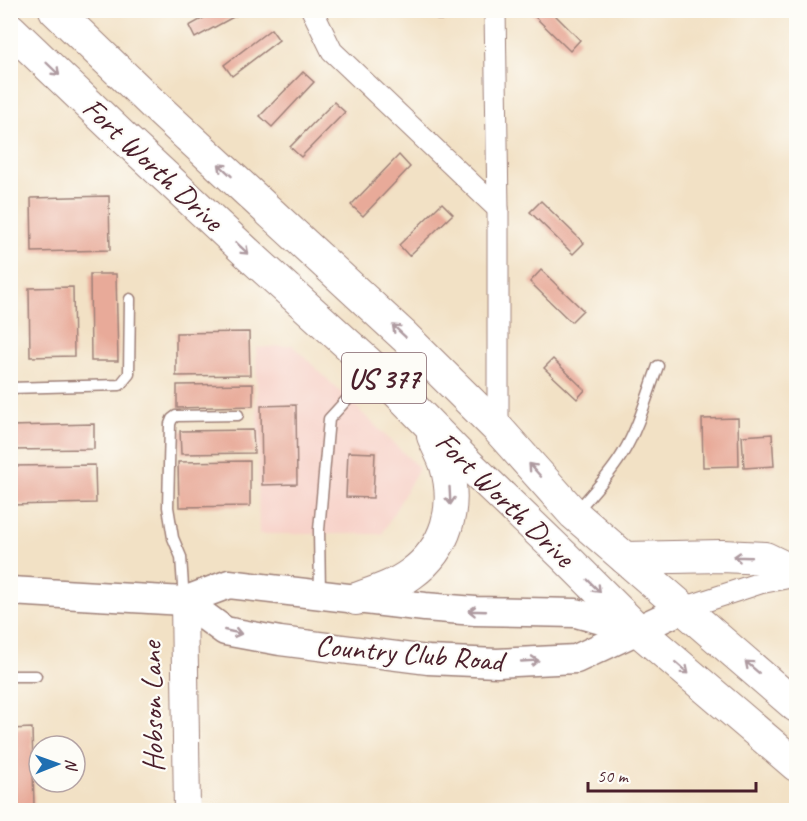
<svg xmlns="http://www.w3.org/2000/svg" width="807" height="821" viewBox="0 0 807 821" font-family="Caveat,sans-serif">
	<rect width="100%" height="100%" fill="#fdfcf7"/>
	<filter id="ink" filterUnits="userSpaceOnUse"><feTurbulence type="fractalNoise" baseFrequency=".0167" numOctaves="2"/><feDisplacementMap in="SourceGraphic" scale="12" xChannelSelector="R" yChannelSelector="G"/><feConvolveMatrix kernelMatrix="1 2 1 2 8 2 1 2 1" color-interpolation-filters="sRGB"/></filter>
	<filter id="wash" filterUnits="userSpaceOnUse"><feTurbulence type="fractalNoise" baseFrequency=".008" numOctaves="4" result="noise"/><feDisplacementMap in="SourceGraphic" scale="24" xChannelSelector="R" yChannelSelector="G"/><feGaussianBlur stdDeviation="1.35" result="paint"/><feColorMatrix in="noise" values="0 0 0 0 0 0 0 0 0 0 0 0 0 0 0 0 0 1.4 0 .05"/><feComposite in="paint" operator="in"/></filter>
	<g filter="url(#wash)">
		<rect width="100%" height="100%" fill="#f2e1c5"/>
		<polygon fill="#f7d1c8" points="292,345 419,468 382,534 259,534 256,348"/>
		<g id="blocks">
			<g fill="#e8aa99">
				<polygon points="218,10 246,10 195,38 189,26"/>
				<rect x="437" y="10" width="12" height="10"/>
				<polygon points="528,10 550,10 580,40 570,51"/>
				<polygon points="271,29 279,40 232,76 224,65"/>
				<polygon points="303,72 314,82 272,127 260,116"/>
				<polygon points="334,102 345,112 301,157 290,147"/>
				<polygon points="14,118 16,198 10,198 10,119"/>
				<polygon points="399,155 410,167 363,216 351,205"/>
				<polygon points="109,196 110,250 32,252 31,198"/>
				<polygon points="541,201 584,243 573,254 530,212"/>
				<polygon points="442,203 453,214 409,256 399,245"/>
				<polygon points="541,270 583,310 571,322 530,282"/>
				<polygon points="90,274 116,274 118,361 91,361"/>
				<polygon points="73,287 74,356 30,357 29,288"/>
				<polygon points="249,332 250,375 176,376 176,333"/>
				<polygon points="553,359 585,390 577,399 544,368"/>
				<polygon points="253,384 253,406 177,408 177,385"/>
				<polygon points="296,405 297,484 262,485 261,406"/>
				<polygon points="738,418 739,466 703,467 702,419"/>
				<polygon points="94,424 94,449 10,450 10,426"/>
				<polygon points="253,430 254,453 181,454 180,431"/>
				<polygon points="772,434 774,466 744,468 742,436"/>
				<polygon points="348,452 375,453 373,498 346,497"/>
				<polygon points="250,461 250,506 179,507 178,462"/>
				<polygon points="95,465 96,503 10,505 10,466"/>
				<polygon points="32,728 34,807 10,808 10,729"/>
			</g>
		</g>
	</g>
	<g filter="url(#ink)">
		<use href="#blocks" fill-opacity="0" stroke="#9e8078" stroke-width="1.5"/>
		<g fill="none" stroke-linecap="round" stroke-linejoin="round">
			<defs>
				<g id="service">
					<polyline points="10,388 120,385 129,374 130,299"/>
					<path d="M577,511c15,-18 34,-37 46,-58 15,-24 25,-60 35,-87"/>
					<polyline points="320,593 319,530 329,419 373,371"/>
					<polyline points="184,601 181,557 173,538 168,507 170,424 172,419 176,416 238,415"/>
					<polyline points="10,676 36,676"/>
				</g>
				<g id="minor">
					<polyline points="312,10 332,51 498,209 495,10"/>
					<polyline points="498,209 498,429"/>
					<polyline points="684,608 760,583 796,576"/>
				</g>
				<polyline id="tertiary" points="184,601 187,810"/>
				<g id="secondary">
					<polyline points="10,591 184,601 229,584 425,607 475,611 576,613 638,630"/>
					<polyline points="184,601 225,631 280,641 428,660 497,663 576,659 684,608"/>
				</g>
				<g id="primary">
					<polyline points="55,10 154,105 405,337 498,429 574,514 796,706"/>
					<polyline points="10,29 122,136 256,261 375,369 466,462 563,555 638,630 796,765"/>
					<polyline points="625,558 722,556 765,558 796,573"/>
					<path d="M356,599c19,-7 39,-13 55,-25 36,-26 47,-67 35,-108 -3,-10 -9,-20 -13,-30"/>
				</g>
			</defs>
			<use href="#service" stroke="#9e8078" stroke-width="13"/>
			<use href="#minor" stroke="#9e8078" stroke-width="23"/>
			<use href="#tertiary" stroke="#9e8078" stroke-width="28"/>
			<use href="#secondary" stroke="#9e8078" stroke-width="31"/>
			<use href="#primary" stroke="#9e8078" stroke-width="34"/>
			<use href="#service" stroke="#fff" stroke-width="10"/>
			<use href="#minor" stroke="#fff" stroke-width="21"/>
			<use href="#tertiary" stroke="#fff" stroke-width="26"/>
			<use href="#secondary" stroke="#fff" stroke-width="28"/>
			<use href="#primary" stroke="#fff" stroke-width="32"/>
		</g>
		<defs><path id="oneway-shaft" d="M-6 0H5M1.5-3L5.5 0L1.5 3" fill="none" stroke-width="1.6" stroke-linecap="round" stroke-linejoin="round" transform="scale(1.5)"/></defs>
		<g stroke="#ae9aa0">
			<use href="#oneway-shaft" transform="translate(53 69) rotate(44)"/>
			<use href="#oneway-shaft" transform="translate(225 170) rotate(-137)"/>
			<use href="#oneway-shaft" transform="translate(242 248) rotate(43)"/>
			<use href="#oneway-shaft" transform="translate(399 331) rotate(-137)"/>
			<use href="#oneway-shaft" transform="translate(535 470) rotate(-132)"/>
			<use href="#oneway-shaft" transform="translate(450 496) rotate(87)"/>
			<use href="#oneway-shaft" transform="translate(742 557) rotate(-178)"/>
			<use href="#oneway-shaft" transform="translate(594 586) rotate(45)"/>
			<use href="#oneway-shaft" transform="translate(477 611) rotate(-178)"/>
			<use href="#oneway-shaft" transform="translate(233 632) rotate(13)"/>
			<use href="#oneway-shaft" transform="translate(530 661) rotate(-3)"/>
			<use href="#oneway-shaft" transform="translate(752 667) rotate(-139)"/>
			<use href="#oneway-shaft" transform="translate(682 668) rotate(41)"/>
		</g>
	</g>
	<g text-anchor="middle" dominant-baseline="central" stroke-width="4.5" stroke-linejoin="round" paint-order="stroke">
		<rect fill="#fdfcf7" stroke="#806168" stroke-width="1.5" x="342" y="353" width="84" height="50" rx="4.5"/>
		<g font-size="28" font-weight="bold" fill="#4a1f2b">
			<text x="384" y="378">US 377</text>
		</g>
		<g font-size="30" fill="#4a1f2b" stroke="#fdfcf7">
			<text transform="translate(153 164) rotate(43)">Fort Worth Drive</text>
			<text transform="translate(505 499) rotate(44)">Fort Worth Drive</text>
			<text transform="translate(409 653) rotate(5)">Country Club Road</text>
			<text transform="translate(152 707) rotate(-91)">Hobson Lane</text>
		</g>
	</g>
	<rect width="807" height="821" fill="none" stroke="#fdfcf7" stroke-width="36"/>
	<g transform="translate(57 764) rotate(89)"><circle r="28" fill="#fdfcf7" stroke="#b5a4a5" stroke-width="1.5"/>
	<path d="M0-4.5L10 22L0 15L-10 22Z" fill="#1f6fb2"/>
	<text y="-9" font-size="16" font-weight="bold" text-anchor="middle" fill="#4a1f2b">N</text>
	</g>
	<path d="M588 782v9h168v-9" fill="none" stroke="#4a1f2b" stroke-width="3"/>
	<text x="597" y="782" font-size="18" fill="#4a1f2b" stroke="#fdfcf7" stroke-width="4.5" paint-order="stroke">50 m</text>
</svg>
